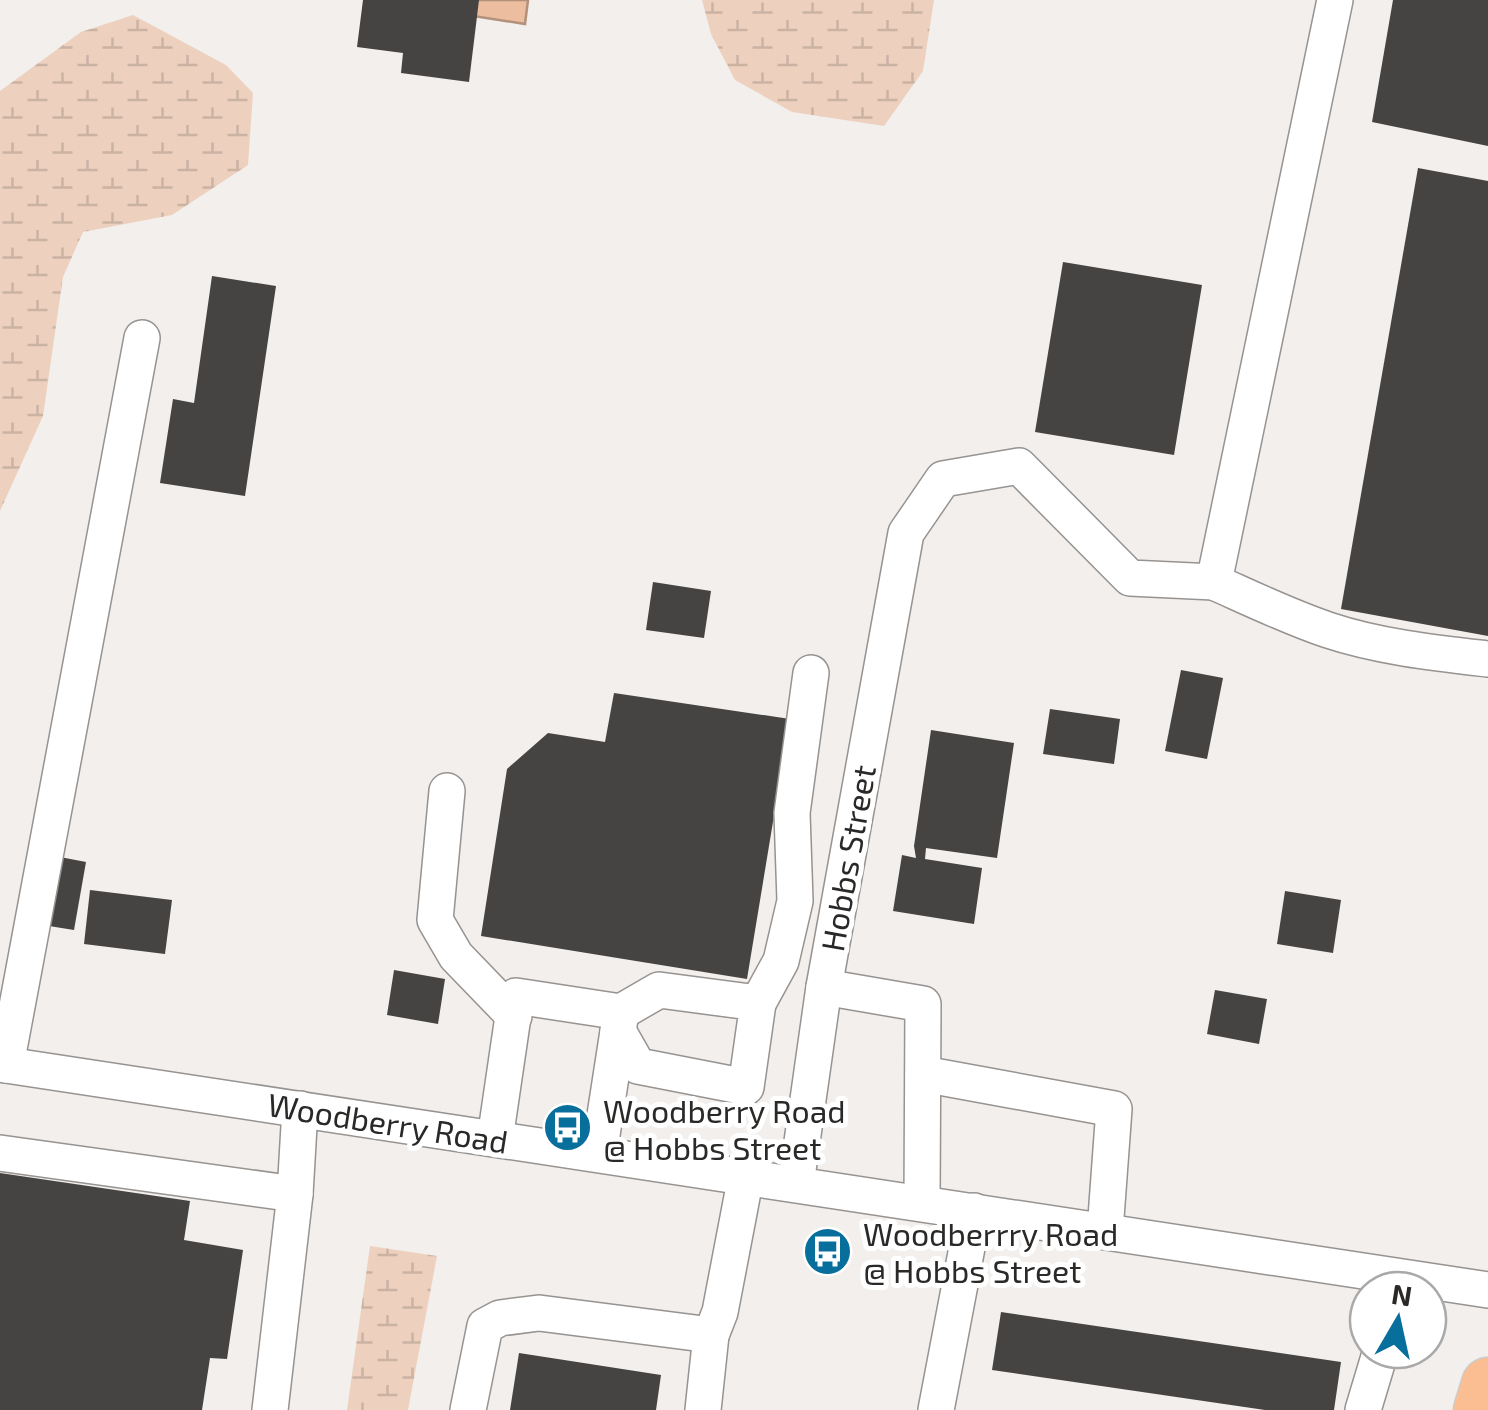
<svg xmlns="http://www.w3.org/2000/svg" width="1488" height="1410" viewBox="0 0 1488 1410" font-family="'Exo 2',sans-serif">
	<defs>
		<pattern id="wetland-marsh" width="20" height="14" patternUnits="userSpaceOnUse" patternTransform="scale(2.5)"><rect width="20" height="14" fill="#edd1be"/><path d="M1 5h8M5 5V1M11 12h8M15 12V8" fill="none" stroke="#cbb3a3"/></pattern>
	</defs>
	<rect width="100%" height="100%" fill="#f2efed"/>
	<g fill="url(#wetland-marsh)">
		<polygon points="702,0 934,0 923,71 884,126 792,112 735,80 711,34"/>
		<polygon points="133,15 226,65 253,93 248,165 172,215 83,232 63,277 43,416 0,511 0,91 81,32"/>
		<polygon points="370,1246 437,1256 408,1410 347,1410"/>
	</g>
	<polygon fill="#ecbd9e" stroke="#b2917b" stroke-width="2.5" points="372,0 528,0 525,24"/>
	<g fill="#464442">
		<polygon points="363,0 479,0 469,82 401,73 403,53 357,47"/>
		<polygon points="1393,0 1488,0 1488,146 1372,122"/>
		<polygon points="1418,168 1488,181 1488,636 1341,609"/>
		<polygon points="1063,262 1202,285 1174,455 1035,432"/>
		<polygon points="212,276 276,286 245,496 160,483 173,399 194,403"/>
		<polygon points="653,582 711,591 704,638 646,630"/>
		<polygon points="1181,670 1223,678 1207,759 1165,751"/>
		<polygon points="614,693 790,719 747,979 481,936 507,769 548,733 605,742"/>
		<polygon points="1050,709 1120,719 1114,764 1043,754"/>
		<polygon points="931,730 1014,743 997,858 926,848 925,859 982,868 974,924 893,911 902,855 916,858 914,846"/>
		<polygon points="60,857 86,862 74,930 49,926"/>
		<polygon points="90,890 172,900 165,954 84,944"/>
		<polygon points="1285,891 1341,900 1333,953 1277,944"/>
		<polygon points="394,970 445,979 438,1024 387,1015"/>
		<polygon points="1215,990 1267,999 1259,1044 1207,1034"/>
		<polygon points="0,1173 190,1201 184,1240 243,1250 227,1359 210,1358 202,1410 0,1410"/>
		<polygon points="1001,1312 1341,1362 1334,1410 1265,1410 992,1370"/>
		<polygon points="519,1353 661,1375 656,1410 510,1410"/>
	</g>
	<g fill="none" stroke-linecap="round" stroke-linejoin="round">
		<defs>
			<g id="minor">
				<path d="M1214,582c38,17 75,35 114,48 51,17 107,23 160,29"/>
				<polyline points="447,791 435,920 456,956 514,1016"/>
				<polyline points="824,987 923,1004 922,1203"/>
				<polyline points="758,1003 781,961 795,901 792,813 811,673"/>
				<polyline points="618,1031 638,1066 746,1087 758,1003 659,990 621,1012"/>
				<polyline points="0,1064 1488,1290"/>
				<polyline points="6,1065 142,338"/>
				<polyline points="923,1074 1114,1109 1105,1231"/>
				<polyline points="495,1139 516,996 621,1012 599,1154"/>
				<polyline points="0,1153 295,1194"/>
				<polyline points="796,1184 824,987 906,533 943,479 1019,466 1130,578 1214,582 1335,0"/>
				<polyline points="270,1410 295,1194 300,1109"/>
				<polyline points="468,1410 485,1326 500,1318 539,1313 711,1335 720,1312 746,1176"/>
				<polyline points="703,1410 711,1335"/>
				<polyline points="936,1410 974,1211"/>
				<polyline points="1363,1410 1381,1350"/>
			</g>
			<polyline id="highway" points="1480,1410 1488,1384"/>
		</defs>
		<use href="#minor" stroke="#969391" stroke-width="38"/>
		<use href="#highway" stroke="#cccccb" stroke-width="55"/>
		<use href="#minor" stroke="#fff" stroke-width="35"/>
		<use href="#highway" stroke="#fbbe92" stroke-width="52"/>
	</g>
	<defs>
		<symbol id="bus-disc" viewBox="-11 -11 22 22"><circle r="9.5" fill="#086e9c" stroke="#fff"/><path d="M-5-6H5V4H4V6H2V4H-2V6H-4V4H-5ZM-3.5-4V0h7V-4ZM-3.5 1.2v1.5H-2V1.2ZM2 1.2v1.5H3.5V1.2Z" fill="#fff"/></symbol>
	</defs>
	<g fill-rule="evenodd">
		<use href="#bus-disc" x="540" y="1100" width="55" height="55"/>
		<use href="#bus-disc" x="800" y="1224" width="55" height="55"/>
	</g>
	<g text-anchor="middle" dominant-baseline="central" stroke-width="10" stroke-linejoin="round" paint-order="stroke">
		<g font-size="32" fill="#2a2928" stroke="#fff">
			<text transform="translate(847 858) rotate(-80)">Hobbs Street</text>
			<text transform="translate(388 1122) rotate(9)">Woodberry Road</text>
		</g>
		<g font-size="32" fill="#2a2928" stroke="#fff" text-anchor="start">
			<text x="603" y="1110">Woodberry Road<tspan x="603" dy="37">@ Hobbs Street</tspan></text>
			<text x="863" y="1233">Woodberrry Road<tspan x="863" dy="37">@ Hobbs Street</tspan></text>
		</g>
	</g>
	<g transform="translate(1398 1320) rotate(9)"><circle r="48" fill="#ffffff" stroke="#aaa9a9" stroke-width="2.5"/>
	<path d="M0-8L18 38L0 25L-18 38Z" fill="#086e9c"/>
	<text y="-15" font-size="28" font-weight="bold" text-anchor="middle" fill="#2a2928">N</text>
	</g>
</svg>
